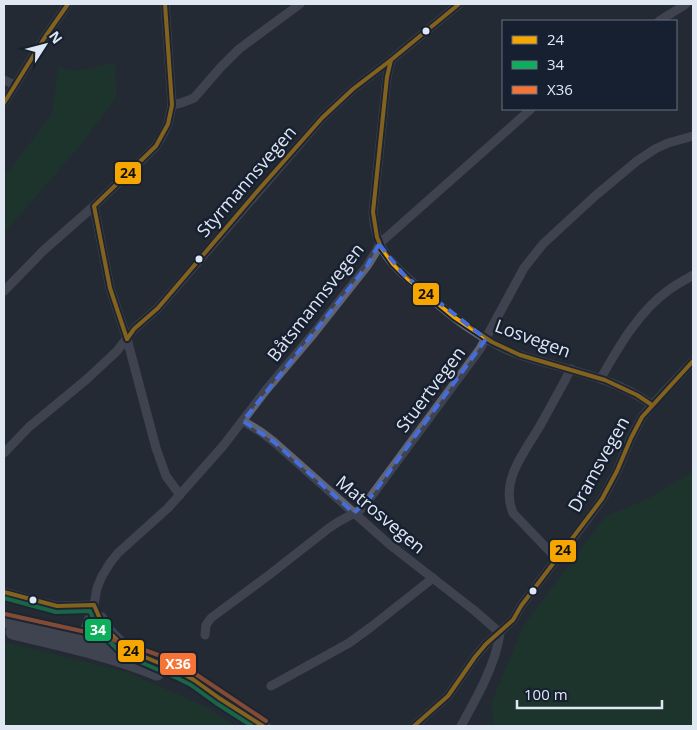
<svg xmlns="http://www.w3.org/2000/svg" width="697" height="730" viewBox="0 0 697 730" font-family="'Open Sans',sans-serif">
	<rect width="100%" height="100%" fill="#252a34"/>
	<g fill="#154022">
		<polygon points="115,63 116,97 82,143 4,233 4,176 11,169 52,114 58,67 74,71"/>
		<polygon points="693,472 693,726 494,726 491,704 524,625 605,517 647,499"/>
		<polygon points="4,642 127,672 208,708 235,726 4,726"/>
	</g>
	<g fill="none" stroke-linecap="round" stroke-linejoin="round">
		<g stroke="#606372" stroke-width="9">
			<polyline points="659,21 686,4"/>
			<path d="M391,60l-4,17 -14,135c2,38 19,53 46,76 31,27 62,53 101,67 46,15 92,21 132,50"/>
			<polyline points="4,80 15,85"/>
			<polyline points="4,103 45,37 68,4"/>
			<polyline points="172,105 181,103 194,98 221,67 239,49 300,4"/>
			<polyline points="94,206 110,288 127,339 156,448 166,476 180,495"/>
			<polyline points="4,291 44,250 94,206 147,155 156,146 162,136 168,124 172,105 165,4"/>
			<path d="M601,378c18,-32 38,-67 69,-89 7,-5 15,-9 23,-14"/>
			<polyline points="243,421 261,432 274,442 389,544 475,611 500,633"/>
			<polyline points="4,453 29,427 87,379 117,351 134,329 158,308 322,118 353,89 391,60 459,4"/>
			<path d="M557,559l-44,-46c-14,-33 13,-62 28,-89 10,-18 20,-36 30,-55"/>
			<polyline points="4,592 43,603 57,606 94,605"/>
			<polyline points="205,635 206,625 211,618 269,575 329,528 338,522 360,510 370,498 480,349 524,268 543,244 595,196 637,161 655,149 668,143 693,136"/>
			<polyline points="83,640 83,634 94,605 97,588 102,576 110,563 118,553 168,508 223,446 266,390 314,333 367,266 377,250 379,244 531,109"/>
			<polyline points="271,686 349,643 371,627 433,578"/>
			<polyline points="414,726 448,696 475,657 486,644 513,620 521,606 549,569 583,525 602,499 617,471 631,438 642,417 652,405 693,361"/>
			<path d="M461,726c15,-27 35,-62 39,-93"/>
		</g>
		<g stroke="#606472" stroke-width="15">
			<polyline points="100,619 108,632 123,647"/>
			<path d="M4,620c60,13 120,24 176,52 13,7 25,17 38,25 15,10 30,19 45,29"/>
			<path d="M13,632c49,12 98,22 144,41"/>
		</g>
		<defs>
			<g id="bus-1">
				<polyline points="391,60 387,77 373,212 377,237 381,247 393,264 409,280 454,317 492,342 520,355 605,380 637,395 652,405"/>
				<polyline points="4,103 45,37 68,4"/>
				<polyline points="127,339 134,329 158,308 255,194 322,118 353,89 391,60 459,4"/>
				<polyline points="127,339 110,288 94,206 156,146 168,124 172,105 165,4"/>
				<polyline points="4,592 57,606 94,605 103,626 126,649 180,672 194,680 219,698 263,726"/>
				<polyline points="414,726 448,696 475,657 486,644 513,620 521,606 602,499 617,471 631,438 642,417 693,361"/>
			</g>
			<polyline id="bus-2" points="4,598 56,612 90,611 98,630 122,654 177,678 191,685 216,703 252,726"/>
			<polyline id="bus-3" points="5,614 95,634 139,648 161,656 188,669 266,721"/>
		</defs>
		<use href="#bus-1" stroke="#162030" stroke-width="8"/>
		<use href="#bus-2" stroke="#162030" stroke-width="8"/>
		<use href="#bus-3" stroke="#162030" stroke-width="8"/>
		<use href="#bus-1" stroke="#f7a600" stroke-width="4"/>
		<use href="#bus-2" stroke="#0daf5c" stroke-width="4"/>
		<use href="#bus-3" stroke="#f57335" stroke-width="4"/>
	</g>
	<path d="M0 0H697V730H0ZM379,244l25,31 82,64 -116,159 -16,15 -80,-71 -31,-21 124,-155z" fill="#252a34" fill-opacity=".55" fill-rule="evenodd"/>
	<path fill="none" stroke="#446ddd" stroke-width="4" stroke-dasharray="10 6" stroke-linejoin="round" d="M379,244l25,31 82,64 -116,159 -16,15 -80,-71 -31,-21 124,-155z"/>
	<g fill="#dfe7f2" stroke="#162030" stroke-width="2">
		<circle cx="426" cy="31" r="4.5"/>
		<circle cx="199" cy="259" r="4.5"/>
		<circle cx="533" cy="591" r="4.5"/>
		<circle cx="33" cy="600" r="4.5"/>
	</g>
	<g text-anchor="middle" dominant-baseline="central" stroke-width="5" stroke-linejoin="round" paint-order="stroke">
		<g font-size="18" fill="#dfe7f2" stroke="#162030">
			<text transform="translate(246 181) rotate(-49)">Styrmannsvegen</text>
			<text transform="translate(315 302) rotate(-52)">Båtsmannsvegen</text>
			<text transform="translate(533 338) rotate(20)">Losvegen</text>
			<text transform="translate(430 389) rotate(-53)">Stuertvegen</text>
			<text transform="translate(598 464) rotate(-61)">Dramsvegen</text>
			<text transform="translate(381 514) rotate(40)">Matrosvegen</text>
		</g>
	</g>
	<g stroke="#162030" stroke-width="2">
		<rect x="114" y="161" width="28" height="24" rx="5" fill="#f7a600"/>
		<rect x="412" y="282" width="28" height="24" rx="5" fill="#f7a600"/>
		<rect x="549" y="539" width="28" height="24" rx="5" fill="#f7a600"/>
		<rect x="84" y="618" width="28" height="24" rx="5" fill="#0daf5c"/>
		<rect x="117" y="639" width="28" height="24" rx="5" fill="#f7a600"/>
		<rect x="159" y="652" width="38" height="24" rx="5" fill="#f57335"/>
	</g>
	<g font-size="14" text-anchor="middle" font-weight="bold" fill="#fff">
		<text x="98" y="635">34</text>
		<text x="178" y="669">X36</text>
	</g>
	<g font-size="14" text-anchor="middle" font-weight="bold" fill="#111">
		<text x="128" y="178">24</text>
		<text x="426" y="299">24</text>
		<text x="563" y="555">24</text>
		<text x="131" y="656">24</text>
	</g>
	<rect width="697" height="730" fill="none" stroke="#dfe7f2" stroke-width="10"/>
	<rect x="502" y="20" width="175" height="90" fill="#162030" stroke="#66707e"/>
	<rect x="512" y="36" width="25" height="8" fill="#f7a600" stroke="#66707e"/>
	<text x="547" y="45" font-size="15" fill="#dfe7f2">24</text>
	<rect x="512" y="61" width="25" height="8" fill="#0daf5c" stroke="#66707e"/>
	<text x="547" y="70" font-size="15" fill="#dfe7f2">34</text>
	<rect x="512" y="86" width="25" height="8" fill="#f57335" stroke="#66707e"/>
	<text x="547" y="95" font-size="15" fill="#dfe7f2">X36</text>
	<g transform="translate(45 45) rotate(54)" stroke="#162030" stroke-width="4" paint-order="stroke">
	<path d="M0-4L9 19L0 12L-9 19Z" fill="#dfe7f2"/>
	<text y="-8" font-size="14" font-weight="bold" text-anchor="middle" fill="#dfe7f2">N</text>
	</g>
	<path d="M517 700v8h145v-8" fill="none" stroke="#dfe7f2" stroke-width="2.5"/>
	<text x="524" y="700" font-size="15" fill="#dfe7f2" stroke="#162030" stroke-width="4" paint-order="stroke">100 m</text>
</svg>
